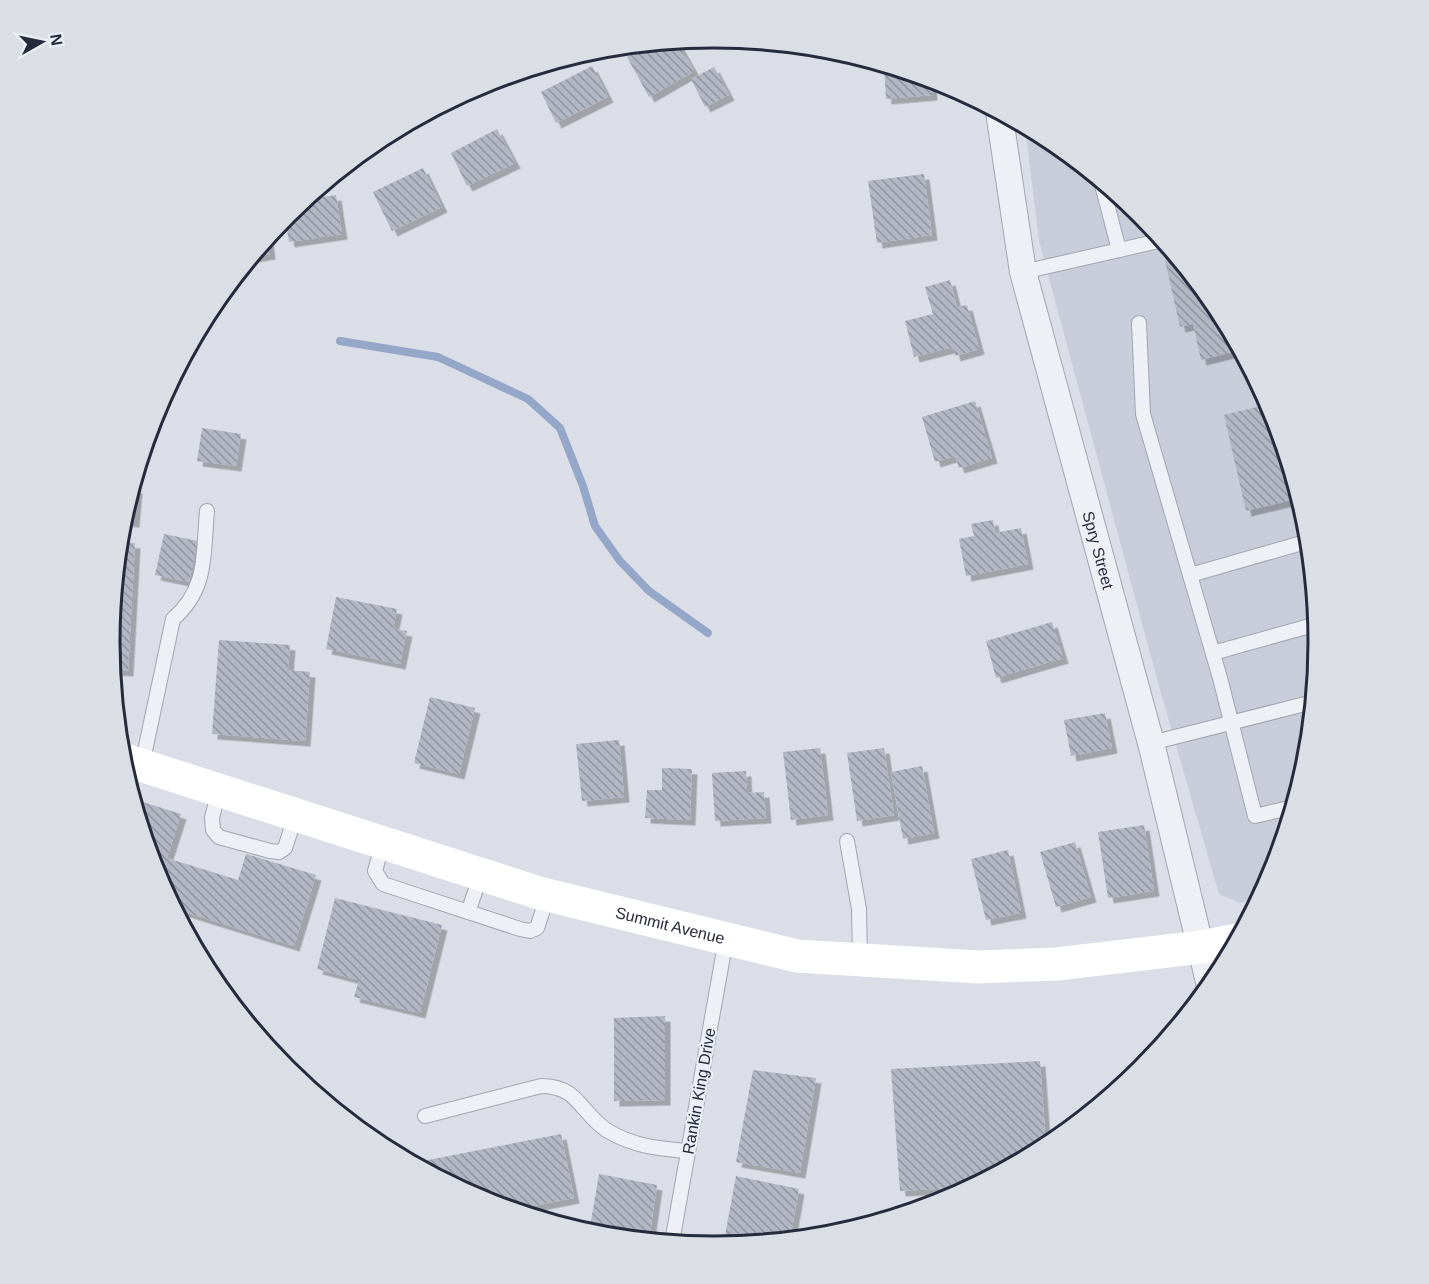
<svg xmlns="http://www.w3.org/2000/svg" width="1429" height="1284" viewBox="0 0 1429 1284" font-family="Helvetica,sans-serif">
	<defs>
		<pattern id="building-back-hatch" width="6" height="6" patternUnits="userSpaceOnUse" patternTransform="scale(1.5)"><rect width="6" height="6" fill="#b3b7c4"/><path d="M-1 5l2 2M0 0l6 6M5-1l2 2" fill="none" stroke="#9195a0"/></pattern>
		<filter id="shadow"><feDropShadow dx="5.5" dy="5.5" stdDeviation="0" flood-color="#0004"/></filter>
	</defs>
	<rect width="100%" height="100%" fill="#dbdee7"/>
	<polygon fill="#c9cdd9" points="1025,126 1051,140 1142,215 1217,306 1273,411 1307,524 1319,642 1307,760 1273,874 1260,898 1240,903 1219,894 1160,690 1039,241"/>
	<g fill="none" stroke-linecap="round" stroke-linejoin="round">
		<polyline stroke="#94a7c9" stroke-width="8" points="340,341 438,357 528,399 560,428 583,486 595,526 620,561 649,591 708,633"/>
	</g>
	<g fill="url(#building-back-hatch)" filter="url(#shadow)">
		<polygon points="677,41 694,71 649,97 627,57 650,44"/>
		<polygon points="884,65 931,79 932,95 886,99"/>
		<polygon points="592,66 608,97 556,123 541,92"/>
		<polygon points="714,67 729,95 705,107 691,79"/>
		<polygon points="497,129 515,163 467,186 451,153"/>
		<polygon points="423,168 442,207 392,231 373,192"/>
		<polygon points="924,174 932,235 877,243 868,181"/>
		<polygon points="336,195 342,234 289,242 285,217 287,214 305,200"/>
		<polygon points="268,238 270,254 252,257"/>
		<polygon points="1177,257 1217,306 1241,350 1201,360 1193,324 1180,327 1165,260"/>
		<polygon points="950,280 957,307 967,305 979,349 955,356 953,347 914,357 905,321 933,314 925,287"/>
		<polygon points="975,401 992,458 959,468 955,456 935,462 922,417"/>
		<polygon points="1269,404 1300,498 1246,511 1224,415"/>
		<polygon points="202,428 241,434 236,466 197,461"/>
		<polygon points="133,488 137,488 134,522 123,521"/>
		<polygon points="993,520 995,533 1021,528 1028,564 966,576 959,539 974,536 971,524"/>
		<polygon points="164,534 198,541 189,582 155,575"/>
		<polygon points="120,542 135,543 128,671 113,670 110,642"/>
		<polygon points="336,597 397,609 393,629 407,631 400,664 326,649"/>
		<polygon points="1052,622 1063,658 996,678 986,641"/>
		<polygon points="219,640 290,645 288,670 310,672 305,741 212,734"/>
		<polygon points="430,697 475,708 459,774 414,763"/>
		<polygon points="1105,713 1112,748 1071,756 1064,720"/>
		<polygon points="619,740 624,797 582,801 576,744"/>
		<polygon points="820,748 828,815 791,820 783,752"/>
		<polygon points="884,748 894,815 857,821 847,753"/>
		<polygon points="922,766 934,833 903,839 891,772"/>
		<polygon points="662,768 692,769 690,820 645,818 647,790 662,790"/>
		<polygon points="746,771 747,793 764,792 766,818 715,821 712,773"/>
		<polygon points="133,799 181,814 167,858 238,880 246,854 316,875 294,946 175,909 156,873"/>
		<polygon points="1144,825 1154,891 1108,898 1098,832"/>
		<polygon points="1075,842 1091,897 1056,907 1040,852"/>
		<polygon points="1008,850 1021,913 986,920 971,859"/>
		<polygon points="335,898 442,925 420,1013 354,997 359,980 317,969"/>
		<polygon points="665,1016 665,1100 614,1101 614,1018"/>
		<polygon points="1040,1061 1046,1147 971,1187 900,1191 891,1069"/>
		<polygon points="753,1070 816,1078 800,1173 736,1162"/>
		<polygon points="561,1134 574,1198 514,1210 483,1200 413,1163"/>
		<polygon points="599,1174 657,1185 649,1240 589,1233"/>
		<polygon points="736,1176 799,1189 790,1239 723,1246"/>
	</g>
	<g fill="none" stroke-linecap="round" stroke-linejoin="round">
		<defs>
			<g id="service">
				<polyline points="1101,181 1119,250"/>
				<polyline points="1023,272 1163,240"/>
				<polyline points="1139,323 1143,414 1220,678 1255,816 1293,807"/>
				<polyline points="1190,575 1309,541"/>
				<polyline points="1213,653 1317,624"/>
				<polyline points="1151,743 1313,702"/>
				<path d="M142,765l31,-146c35,-30 30,-65 34,-108"/>
				<polyline points="219,789 212,818 213,830 219,837 270,851 279,852 285,848 296,814"/>
				<polyline points="847,841 859,909 860,960"/>
				<polyline points="383,842 375,871 383,884 520,929 530,931 537,928 548,895"/>
				<polyline points="468,912 481,875"/>
				<path d="M425,1116l116,-30c38,0 39,27 67,45 25,15 51,18 80,20"/>
				<polyline points="672,1242 726,939"/>
			</g>
			<g id="minor">
				<path id="s1" d="M999,112l24,160 128,471 59,243"/>
			</g>
		</defs>
		<use href="#service" stroke="#a1a5b1" stroke-width="16"/>
		<use href="#minor" stroke="#a1a5b1" stroke-width="28"/>
		<use href="#service" stroke="#eef0f5" stroke-width="14"/>
		<use href="#minor" stroke="#eef0f5" stroke-width="26"/>
		<path stroke="#fff" stroke-width="33" id="s2" d="M122,759l417,134 258,63 181,11 79,-3 144,-17 36,-7"/>
	</g>
	<g text-anchor="middle" dominant-baseline="central" stroke-width="4.5" stroke-linejoin="round" paint-order="stroke">
		<g font-size="16" fill="#252b3d" stroke="#ebeef4">
			<text stroke="none"><textPath href="#s1" startOffset="450">Spry Street</textPath></text>
			<text stroke="none"><textPath href="#s2" startOffset="573">Summit Avenue</textPath></text>
			<text transform="translate(699 1091) rotate(-80)">Rankin King Drive</text>
		</g>
	</g>
	<path d="M0 0H1429V1284H0ZM120 642a594 594 0 1 1 1188 0a594 594 0 1 1-1188 0Z" fill="#dbdee5" fill-rule="evenodd"/>
	<path fill="none" stroke="#252b3d" stroke-width="3" d="M120 642a594 594 0 1 1 1188 0a594 594 0 1 1-1188 0Z"/>
	<g transform="translate(42 42) rotate(81)" stroke="#ebeef4" stroke-width="4.5" paint-order="stroke">
	<path d="M0-4.5L10 22L0 15L-10 22Z" fill="#252b3d"/>
	<text y="-9" font-size="16" font-weight="bold" text-anchor="middle" fill="#252b3d">N</text>
	</g>
</svg>
